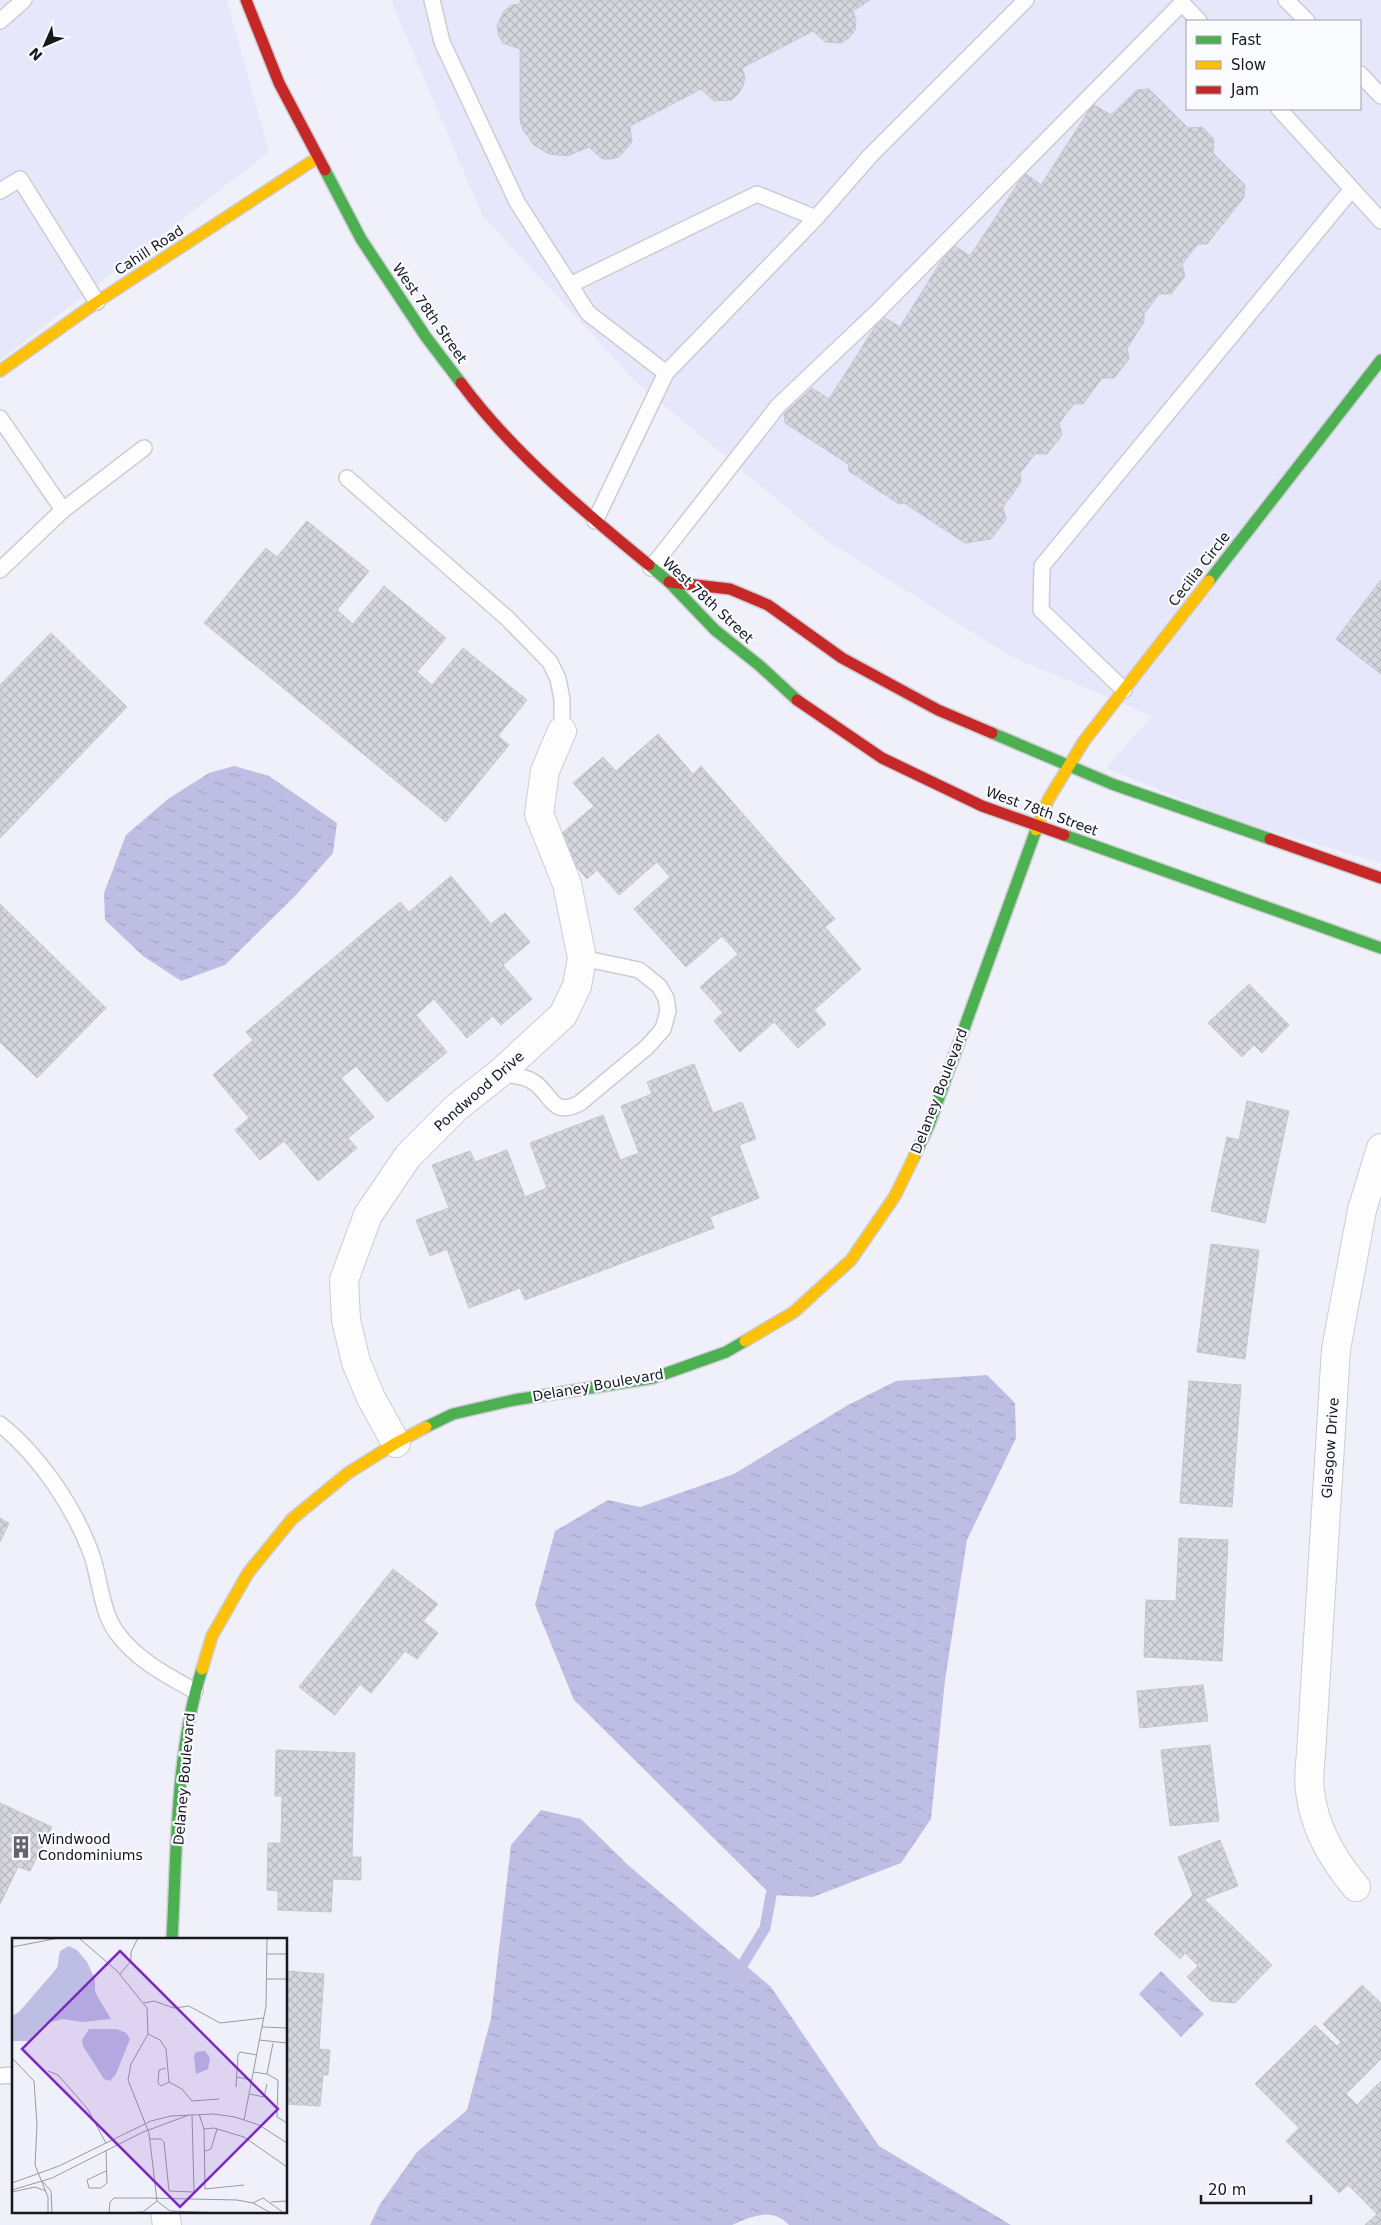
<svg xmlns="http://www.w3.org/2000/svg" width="1381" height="2225" viewBox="0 0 1381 2225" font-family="'DejaVu Sans',sans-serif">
	<defs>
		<pattern id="water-ripples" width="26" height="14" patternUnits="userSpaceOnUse" patternTransform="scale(1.25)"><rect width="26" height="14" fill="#bebee5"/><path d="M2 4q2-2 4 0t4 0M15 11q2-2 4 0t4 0" fill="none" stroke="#a3a3c4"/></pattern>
		<pattern id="building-cross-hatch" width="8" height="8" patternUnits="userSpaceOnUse" patternTransform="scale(1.25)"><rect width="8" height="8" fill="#d6d6df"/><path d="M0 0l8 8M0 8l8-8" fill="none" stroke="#b7b7bf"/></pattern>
	</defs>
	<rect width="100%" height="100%" fill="#f0f0fa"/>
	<g fill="#e7e7fb" fill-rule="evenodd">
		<polygon points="0,0 227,0 269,152 0,360"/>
		<path d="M391,0h990v863l-150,-44 -125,-51 46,-52 -142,-60 -183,-115 -190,-158 -155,-168zM1187,21h173v88h-173z"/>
	</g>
	<g fill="url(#water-ripples)">
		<polygon points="234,766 269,776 337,823 333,853 297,894 225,965 181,981 143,956 105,920 104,893 126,835 168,799 209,773"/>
		<polygon points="987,1375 1015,1403 1016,1438 967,1540 945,1680 931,1819 901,1863 813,1897 771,1895 574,1700 535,1605 555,1531 608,1500 640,1507 734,1474 848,1405 896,1381"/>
		<path d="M541,1810l40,9 47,46 143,122 108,159 132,79h-222c-18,-18 -37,-9 -57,0h-362l10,-21 37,-52 50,-42 24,-92 20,-173z"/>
		<polygon points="1161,1971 1204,2014 1181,2037 1139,1994"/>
	</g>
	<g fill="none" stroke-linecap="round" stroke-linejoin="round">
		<polyline stroke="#bebee5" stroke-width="11" points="735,1977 765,1928 771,1895 775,1882"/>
	</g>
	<g fill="url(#building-cross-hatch)" stroke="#c6c6cf">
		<polygon points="520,0 870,0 853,11 856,20 855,30 849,38 841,43 825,42 813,31 742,68 745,77 743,86 738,94 731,100 714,101 701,89 630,126 632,142 619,157 611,159 602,159 589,147 567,156 549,154 534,145 523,130 520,121 520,49 503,43 499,36 497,26 504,11 512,5 520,4"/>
		<polygon points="1149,89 1188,128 1202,127 1214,139 1213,153 1245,185 1244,197 1207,244 1198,244 1182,264 1185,276 1171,294 1159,294 1144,314 1144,322 1127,348 1129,359 1114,378 1102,378 1083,404 1074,404 1059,423 1062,435 1047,454 1035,454 1020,473 1021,482 1003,507 1006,519 991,539 965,543 904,503 899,504 849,471 848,464 785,423 784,414 812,388 829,399 882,316 900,327 952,244 970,256 1025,173 1041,185 1093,104 1111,115 1137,90"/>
		<polygon points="307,521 369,571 337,610 353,624 384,586 446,638 417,672 432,685 463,648 527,700 498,736 509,745 446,822 204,623 266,548 277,557"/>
		<polygon points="1381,580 1381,674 1336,639"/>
		<polygon points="51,633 127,707 0,838 0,685"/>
		<polygon points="658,734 693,774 701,766 835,919 825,927 861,969 814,1010 826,1024 798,1048 774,1022 740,1052 714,1021 723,1013 700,987 738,954 722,936 686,967 634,909 670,877 657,862 619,895 597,870 587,879 554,840 594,806 573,783 603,757 616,771"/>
		<polygon points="451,876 491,924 505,913 530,942 503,965 532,999 501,1025 493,1016 467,1038 434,999 416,1015 447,1052 387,1102 356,1066 341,1078 374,1117 348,1138 357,1148 318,1181 284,1141 260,1160 235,1130 249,1118 213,1075 253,1040 246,1032 400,902 409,912"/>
		<polygon points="0,904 106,1008 37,1078 0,1042"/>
		<polygon points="1249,984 1289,1025 1262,1053 1254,1045 1242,1057 1208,1023"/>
		<polygon points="694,1064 713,1113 742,1102 756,1139 739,1145 759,1198 710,1217 714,1228 525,1300 520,1288 469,1308 447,1249 430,1256 416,1220 449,1208 432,1165 470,1151 475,1162 507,1150 525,1197 547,1188 530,1143 603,1115 620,1160 639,1153 621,1106 652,1094 647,1082"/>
		<polygon points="1247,1101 1289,1111 1265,1223 1211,1211 1227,1137 1239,1140"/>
		<polygon points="1211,1244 1259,1250 1245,1359 1197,1352"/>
		<polygon points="1189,1381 1241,1385 1232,1507 1180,1503"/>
		<polygon points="0,1518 9,1523 0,1542"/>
		<polygon points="1179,1538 1228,1540 1222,1661 1144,1657 1146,1600 1176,1601"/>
		<polygon points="393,1569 438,1604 423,1621 438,1633 417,1659 405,1651 371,1693 360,1684 335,1715 299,1687"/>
		<polygon points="1203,1685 1208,1721 1140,1728 1137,1691"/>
		<polygon points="1210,1745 1219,1821 1170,1826 1161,1750"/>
		<polygon points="276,1750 355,1753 352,1857 361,1857 361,1880 333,1879 331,1912 278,1910 278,1891 267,1890 268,1843 281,1843 282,1796 275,1796"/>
		<polygon points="0,1803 52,1827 30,1871 18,1867 0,1904"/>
		<polygon points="1220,1840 1238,1886 1204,1899 1272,1965 1235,2003 1211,2001 1187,1977 1198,1966 1185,1953 1180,1959 1154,1934 1193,1895 1178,1857"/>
		<polygon points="286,1971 324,1974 319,2049 330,2050 328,2075 323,2075 320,2106 286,2104"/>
		<polygon points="1362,1985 1381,2003 1381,2059 1346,2094 1357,2105 1381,2081 1381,2225 1365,2225 1377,2214 1348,2185 1339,2193 1286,2141 1299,2128 1255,2084 1315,2025 1337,2046 1341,2042 1323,2024"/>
	</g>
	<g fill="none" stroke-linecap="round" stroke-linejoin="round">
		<defs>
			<g id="lane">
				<polyline points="432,0 442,42 517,202 588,313 666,373 595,521"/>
				<polyline points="1286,0 1307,21"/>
				<polyline points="0,21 24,0"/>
				<polyline points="1360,74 1381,96"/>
				<polyline points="1352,189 1381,221"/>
				<polyline points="0,191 20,179 97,302"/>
				<polyline points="570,285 757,194 816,218"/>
				<polyline points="666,373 816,218 870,156 1026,0"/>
				<polyline points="0,418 63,510"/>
				<polyline points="347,478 507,618 550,662 558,679 562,699 562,731"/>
				<polyline points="651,568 778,406 877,312 1182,3 1199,21"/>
				<polyline points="0,570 63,510 144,448"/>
				<polyline points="1124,690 1041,610 1042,566 1352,189 1279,109"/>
				<path d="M500,1073c9,2 22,3 30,7 22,10 19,39 50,23l67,-56 16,-18 5,-18 -2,-13 -7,-12 -20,-16 -57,-12"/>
				<path d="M0,1424c39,31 74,83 91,129 9,24 10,59 26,80 20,27 49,42 78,58"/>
				<polyline points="0,2076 14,2075"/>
			</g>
			<g id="street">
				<polyline points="396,1443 371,1398 356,1362 346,1320 344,1280 368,1215 408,1156 457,1107 500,1073 563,1015 577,986 582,958 567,884 539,814 545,771 562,731"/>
				<path d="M1356,1887c-23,-27 -42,-60 -46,-96 -2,-12 0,-26 1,-38l25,-404 26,-139 19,-62"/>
				<polyline points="165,2211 167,2225"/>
			</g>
			<g id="fast">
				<polyline points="325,170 361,239 426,337 461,383"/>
				<polyline points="649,565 669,582 715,630 760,666 797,700"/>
				<polyline points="1209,581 1381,360"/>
				<polyline points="992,733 1112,784 1270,839"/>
				<polyline points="1064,835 1381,948"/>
				<polyline points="914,1157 929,1125 1036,830"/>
				<polyline points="426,1427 453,1414 514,1400 653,1378 726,1352 745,1341"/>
				<path d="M172,1939c5,-89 3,-184 30,-270"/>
			</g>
			<g id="slow">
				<polyline points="0,371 97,302 317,158"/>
				<polyline points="1036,830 1048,800 1084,741 1209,581"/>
				<polyline points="745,1341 794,1312 851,1260 895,1196 914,1157"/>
				<polyline points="202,1669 212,1636 248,1573 292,1519 348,1473 396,1443 426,1427"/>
			</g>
			<g id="jam">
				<polyline points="246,0 279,83 325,170"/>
				<path d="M461,383c52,70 121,127 188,182"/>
				<polyline points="669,582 730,589 768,605 842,658 938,710 992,733"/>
				<polyline points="797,700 882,758 982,806 1064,835"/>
				<polyline points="1270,839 1381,878"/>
			</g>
		</defs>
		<use href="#lane" stroke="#ccccd4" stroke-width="18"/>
		<use href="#street" stroke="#ccccd4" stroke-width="30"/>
		<use href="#fast" stroke="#ccccd4" stroke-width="14"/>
		<use href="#slow" stroke="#ccccd4" stroke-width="14"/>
		<use href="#jam" stroke="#ccccd4" stroke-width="14"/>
		<use href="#lane" stroke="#fdfdfe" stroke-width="15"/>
		<use href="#street" stroke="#fdfdfe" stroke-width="28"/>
		<use href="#fast" stroke="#4caf50" stroke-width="11"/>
		<use href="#slow" stroke="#ffc107" stroke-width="11"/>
		<use href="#jam" stroke="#c62828" stroke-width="11"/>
	</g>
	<defs>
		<symbol id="building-bare" viewBox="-9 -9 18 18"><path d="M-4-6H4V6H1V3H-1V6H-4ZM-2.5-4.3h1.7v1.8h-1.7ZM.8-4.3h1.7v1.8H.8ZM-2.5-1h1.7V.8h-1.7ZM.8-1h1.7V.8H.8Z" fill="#63636c" stroke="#fafbff" stroke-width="2.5" paint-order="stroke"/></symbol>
	</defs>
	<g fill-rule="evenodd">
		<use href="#building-bare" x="5" y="1831" width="32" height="32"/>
	</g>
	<g text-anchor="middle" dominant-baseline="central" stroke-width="4.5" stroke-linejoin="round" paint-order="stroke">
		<g font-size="14" fill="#17171f" stroke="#fafbff">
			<text transform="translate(149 250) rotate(-33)">Cahill Road</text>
			<text transform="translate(430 313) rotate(55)">West 78th Street</text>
			<text transform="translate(1199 569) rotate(-52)">Cecilia Circle</text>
			<text transform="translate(708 600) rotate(43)">West 78th Street</text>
			<text transform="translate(1042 811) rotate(20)">West 78th Street</text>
			<text transform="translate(479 1091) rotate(-41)">Pondwood Drive</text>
			<text transform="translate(939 1091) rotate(-69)">Delaney Boulevard</text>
			<text transform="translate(598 1385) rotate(-10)">Delaney Boulevard</text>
			<text transform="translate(1330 1448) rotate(-86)">Glasgow Drive</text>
			<text transform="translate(184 1779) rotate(-85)">Delaney Boulevard</text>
		</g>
		<g font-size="14" fill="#17171f" stroke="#fafbff" text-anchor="start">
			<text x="38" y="1839">Windwood<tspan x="38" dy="16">Condominiums</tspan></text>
		</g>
	</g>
	<g transform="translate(12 1938)">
		<rect width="275" height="275" fill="#f0f0fa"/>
		<path d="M57,8l8,4 10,12 8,17v13l16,27 -29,3 -19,-3 -17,4 -17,18h-17v-25l7,-4 38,-44 3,-17zM77,91h28l9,4 4,6 -14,35 -6,7 -6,-2 -21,-33 -1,-6zM193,113l5,7 -2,11 -12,5 -2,-18 2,-4z" fill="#bebee5"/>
		<path fill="none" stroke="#9999a2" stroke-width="1" d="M67,0l38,33 30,37 1,26 -17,30 -3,16 21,53 8,68M0,9l47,-9M255,16h20M108,36l11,-13v-9l7,-14M255,41h20M132,65l10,-2 20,7 15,-2 31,17 44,-5M250,89l25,1M136,96l12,6 6,9 3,33 13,7 10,12 27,-2M247,102l28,3M0,120l22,23 3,44 -2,40 13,32v16M154,130l-7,2 -1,13 3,3 8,-4M36,133l10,4 29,33 19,35M241,134l14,2 11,6 -1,37 10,6M255,136l6,-31M225,139l15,3M224,149l2,-32 2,-3 17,3M238,156l14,3 3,-13M187,176l5,15 10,-1 30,9 43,30M232,182l22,-114 1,-68M192,191l1,60 39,-4M137,201h12l3,3 5,49 25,1 -2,-77M193,213l6,-2 6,-20M94,233l-19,9 2,8h12l6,-5 -1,-33M30,243l9,10 1,22M0,245l47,-17 92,-45 20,-5 43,-2 21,3 24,8 28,18M0,252l40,-12 91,-46 46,-17M0,254l23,-5 11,4M145,263l13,10 54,2M259,264l16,-1M241,265l10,-5 21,15M97,275l1,-11 4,-4h33l90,2 16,3 18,10M104,275l27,-1 14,-11"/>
		<path fill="#7b2cbf" fill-opacity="0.15" stroke="#7b2cbf" stroke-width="2.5" d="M108,13l158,158 -98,98 -158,-158z"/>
		<rect width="275" height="275" fill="none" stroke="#17171f" stroke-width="2.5"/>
	</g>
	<rect x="1186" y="20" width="175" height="90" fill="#fafbff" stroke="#9fa0a5"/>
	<rect x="1196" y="36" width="25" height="8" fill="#4caf50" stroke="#9fa0a5"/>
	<text x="1231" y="45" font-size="15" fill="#17171f">Fast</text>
	<rect x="1196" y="61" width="25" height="8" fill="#ffc107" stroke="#9fa0a5"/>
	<text x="1231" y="70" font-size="15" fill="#17171f">Slow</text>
	<rect x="1196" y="86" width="25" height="8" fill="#c62828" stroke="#9fa0a5"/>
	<text x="1231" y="95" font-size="15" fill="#17171f">Jam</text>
	<g transform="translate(45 45) rotate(225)" stroke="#fafbff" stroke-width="4" paint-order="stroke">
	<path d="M0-4L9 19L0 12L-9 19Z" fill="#17171f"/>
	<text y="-8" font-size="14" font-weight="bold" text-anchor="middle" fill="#17171f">N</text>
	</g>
	<path d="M1201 2195v8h110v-8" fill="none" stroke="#17171f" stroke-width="2.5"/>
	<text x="1208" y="2195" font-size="15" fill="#17171f" stroke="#fafbff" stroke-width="4" paint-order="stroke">20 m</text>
</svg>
